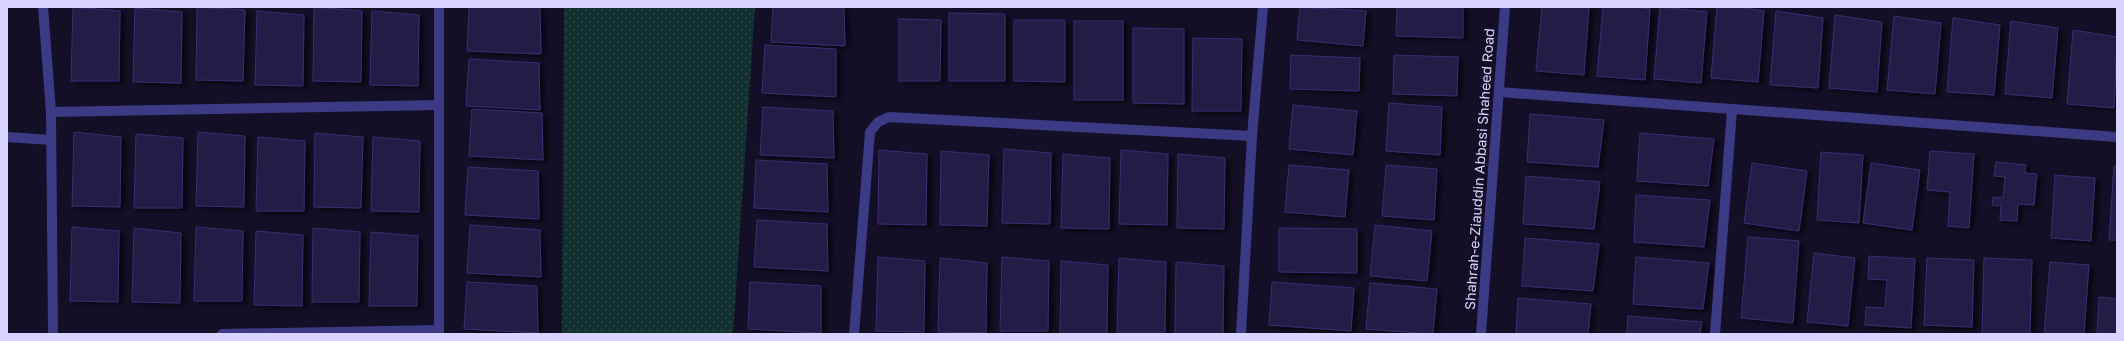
<svg xmlns="http://www.w3.org/2000/svg" width="2124" height="341" viewBox="0 0 2124 341" font-family="'Golos Text',sans-serif">
	<defs>
		<pattern id="grass-dots" width="8" height="8" patternUnits="userSpaceOnUse"><rect width="8" height="8" fill="#12302f"/><path d="M2 2h.1M6 6h.1" fill="none" stroke="#344d4e" stroke-width="1.8" stroke-linecap="round"/></pattern>
		<filter id="shadow"><feDropShadow dx="4.5" dy="2.5" stdDeviation="2" flood-color="#0009"/></filter>
	</defs>
	<rect width="100%" height="100%" fill="#130f26"/>
	<polygon fill="url(#grass-dots)" points="564,7 755,7 733,334 562,334"/>
	<g fill="#241b47" stroke="#3b2d73" filter="url(#shadow)">
		<polygon points="73,7 120,11 119,81 71,81"/>
		<polygon points="197,7 245,10 243,81 196,80"/>
		<polygon points="314,7 362,11 361,82 313,81"/>
		<polygon points="469,7 540,7 541,54 467,51"/>
		<polygon points="773,7 844,7 845,46 771,42"/>
		<polygon points="1300,7 1366,11 1363,46 1297,40"/>
		<polygon points="1397,7 1463,7 1463,38 1396,36"/>
		<polygon points="1542,7 1589,7 1584,75 1536,71"/>
		<polygon points="1603,7 1635,7 1650,9 1645,80 1597,76"/>
		<polygon points="1660,7 1707,12 1701,83 1654,79"/>
		<polygon points="1717,7 1737,7 1764,11 1758,82 1711,78"/>
		<polygon points="135,8 182,12 181,83 133,82"/>
		<polygon points="257,11 304,15 303,86 255,85"/>
		<polygon points="372,11 419,15 418,86 370,85"/>
		<polygon points="1776,11 1823,18 1818,88 1770,85"/>
		<polygon points="949,13 1005,14 1005,81 949,81"/>
		<polygon points="1835,15 1882,22 1877,92 1829,88"/>
		<polygon points="1894,16 1941,23 1935,94 1887,90"/>
		<polygon points="1953,18 2000,25 1994,95 1947,92"/>
		<polygon points="899,19 941,20 940,81 899,81"/>
		<polygon points="1014,20 1065,20 1065,82 1014,81"/>
		<rect x="1074" y="21" width="49" height="79"/>
		<polygon points="2011,21 2058,28 2052,98 2005,94"/>
		<polygon points="1133,28 1184,29 1184,104 1133,103"/>
		<polygon points="2073,30 2117,37 2114,108 2067,104"/>
		<polygon points="1193,38 1242,39 1241,111 1192,111"/>
		<polygon points="765,45 836,49 836,97 762,93"/>
		<polygon points="1291,55 1360,58 1359,91 1290,89"/>
		<polygon points="1394,55 1458,57 1457,96 1393,94"/>
		<polygon points="469,59 539,63 540,110 466,106"/>
		<polygon points="1389,103 1442,107 1440,155 1386,151"/>
		<polygon points="1293,105 1357,111 1353,155 1289,149"/>
		<polygon points="763,107 833,111 834,158 760,155"/>
		<polygon points="472,109 542,113 543,160 469,156"/>
		<polygon points="1530,114 1604,120 1598,167 1527,162"/>
		<polygon points="74,132 121,137 120,207 72,206"/>
		<polygon points="198,132 245,136 244,207 196,206"/>
		<polygon points="315,133 363,137 361,208 314,207"/>
		<polygon points="1640,133 1714,139 1708,186 1637,181"/>
		<polygon points="136,134 183,138 182,208 134,208"/>
		<polygon points="258,137 305,141 304,211 256,211"/>
		<polygon points="373,137 420,141 419,212 371,211"/>
		<polygon points="1004,149 1051,153 1050,224 1002,223"/>
		<polygon points="879,150 927,154 926,225 878,224"/>
		<polygon points="1121,150 1168,154 1167,225 1119,224"/>
		<polygon points="941,151 989,155 987,226 940,225"/>
		<polygon points="1930,151 1974,154 1969,228 1948,226 1950,192 1927,190"/>
		<polygon points="1821,152 1863,155 1859,223 1817,220"/>
		<polygon points="1063,154 1110,158 1109,229 1061,228"/>
		<polygon points="1178,154 1225,158 1224,229 1177,228"/>
		<polygon points="756,160 827,164 828,212 754,208"/>
		<polygon points="1996,162 2026,165 2025,173 2037,174 2034,205 2018,204 2017,221 2000,220 2001,206 1992,205 1993,197 2003,198 2005,177 1994,176"/>
		<polygon points="1752,163 1807,171 1799,231 1744,223"/>
		<polygon points="1871,163 1920,170 1912,230 1863,223"/>
		<polygon points="1289,165 1349,170 1345,217 1285,212"/>
		<polygon points="1386,165 1437,169 1434,220 1382,216"/>
		<polygon points="2114,166 2117,166 2117,240 2109,240"/>
		<polygon points="468,167 538,171 539,219 465,215"/>
		<polygon points="2055,175 2095,178 2091,241 2051,238"/>
		<polygon points="1526,176 1600,182 1594,229 1523,224"/>
		<polygon points="1636,195 1710,200 1704,247 1634,242"/>
		<polygon points="757,220 827,224 828,271 754,267"/>
		<polygon points="470,225 540,230 541,277 467,273"/>
		<polygon points="1375,225 1432,231 1427,281 1370,276"/>
		<polygon points="72,227 119,231 118,302 70,301"/>
		<polygon points="196,227 243,231 242,301 194,301"/>
		<polygon points="134,228 181,233 180,303 132,302"/>
		<polygon points="313,228 360,232 359,302 312,302"/>
		<polygon points="1279,228 1357,229 1357,273 1279,272"/>
		<polygon points="256,231 303,235 302,306 254,305"/>
		<polygon points="371,232 418,236 417,306 369,306"/>
		<polygon points="1748,237 1799,241 1793,323 1741,318"/>
		<polygon points="1525,238 1599,244 1593,291 1522,286"/>
		<polygon points="1814,253 1855,258 1848,326 1807,322"/>
		<polygon points="1869,256 1915,259 1911,328 1865,325 1866,307 1885,308 1887,280 1868,279"/>
		<polygon points="878,257 925,261 924,332 876,331"/>
		<polygon points="1002,257 1049,261 1048,331 1000,331"/>
		<polygon points="1636,257 1709,263 1703,309 1633,304"/>
		<polygon points="940,258 987,263 986,333 938,332"/>
		<polygon points="1119,258 1166,262 1165,332 1117,332"/>
		<polygon points="1927,258 1974,260 1972,327 1924,325"/>
		<polygon points="1984,258 2032,260 2030,334 1982,334"/>
		<polygon points="1061,261 1108,265 1107,334 1060,334"/>
		<polygon points="1176,262 1224,266 1223,334 1175,334"/>
		<polygon points="2050,262 2089,265 2084,334 2044,334"/>
		<polygon points="467,282 537,286 538,333 464,329"/>
		<polygon points="750,282 821,286 821,333 748,329"/>
		<polygon points="1272,282 1354,288 1351,331 1269,325"/>
		<polygon points="1370,283 1437,289 1433,334 1366,329"/>
		<polygon points="2099,297 2117,299 2117,334 2097,334"/>
		<polygon points="1518,298 1591,304 1588,334 1516,334"/>
		<polygon points="1628,316 1702,322 1700,334 1627,334"/>
	</g>
	<g fill="none" stroke-linecap="round" stroke-linejoin="round">
		<g stroke="#3d3a85" stroke-width="10">
			<polyline points="43,7 51,112 53,334"/>
			<polyline points="1499,92 2117,137"/>
			<polyline points="51,112 439,105"/>
			<polyline points="7,137 51,140"/>
			<polyline points="222,334 439,330"/>
			<polyline points="439,334 439,7"/>
			<polyline points="854,334 870,132 878,122 889,117 1252,136"/>
			<polyline points="1241,334 1252,136 1263,7"/>
			<polyline points="1715,334 1732,110"/>
		</g>
		<polyline stroke="#3d3a85" stroke-width="10" points="1481,334 1505,7"/>
	</g>
	<g text-anchor="middle" dominant-baseline="central" stroke-width="3.5" stroke-linejoin="round" paint-order="stroke">
		<g font-size="14" fill="#d9d4ff" stroke="#130f26">
			<text transform="translate(1479 169) rotate(-86)">Shahrah-e-Ziauddin Abbasi Shaheed Road</text>
		</g>
	</g>
	<rect width="2124" height="341" fill="none" stroke="#d9d4ff" stroke-width="16"/>
</svg>
